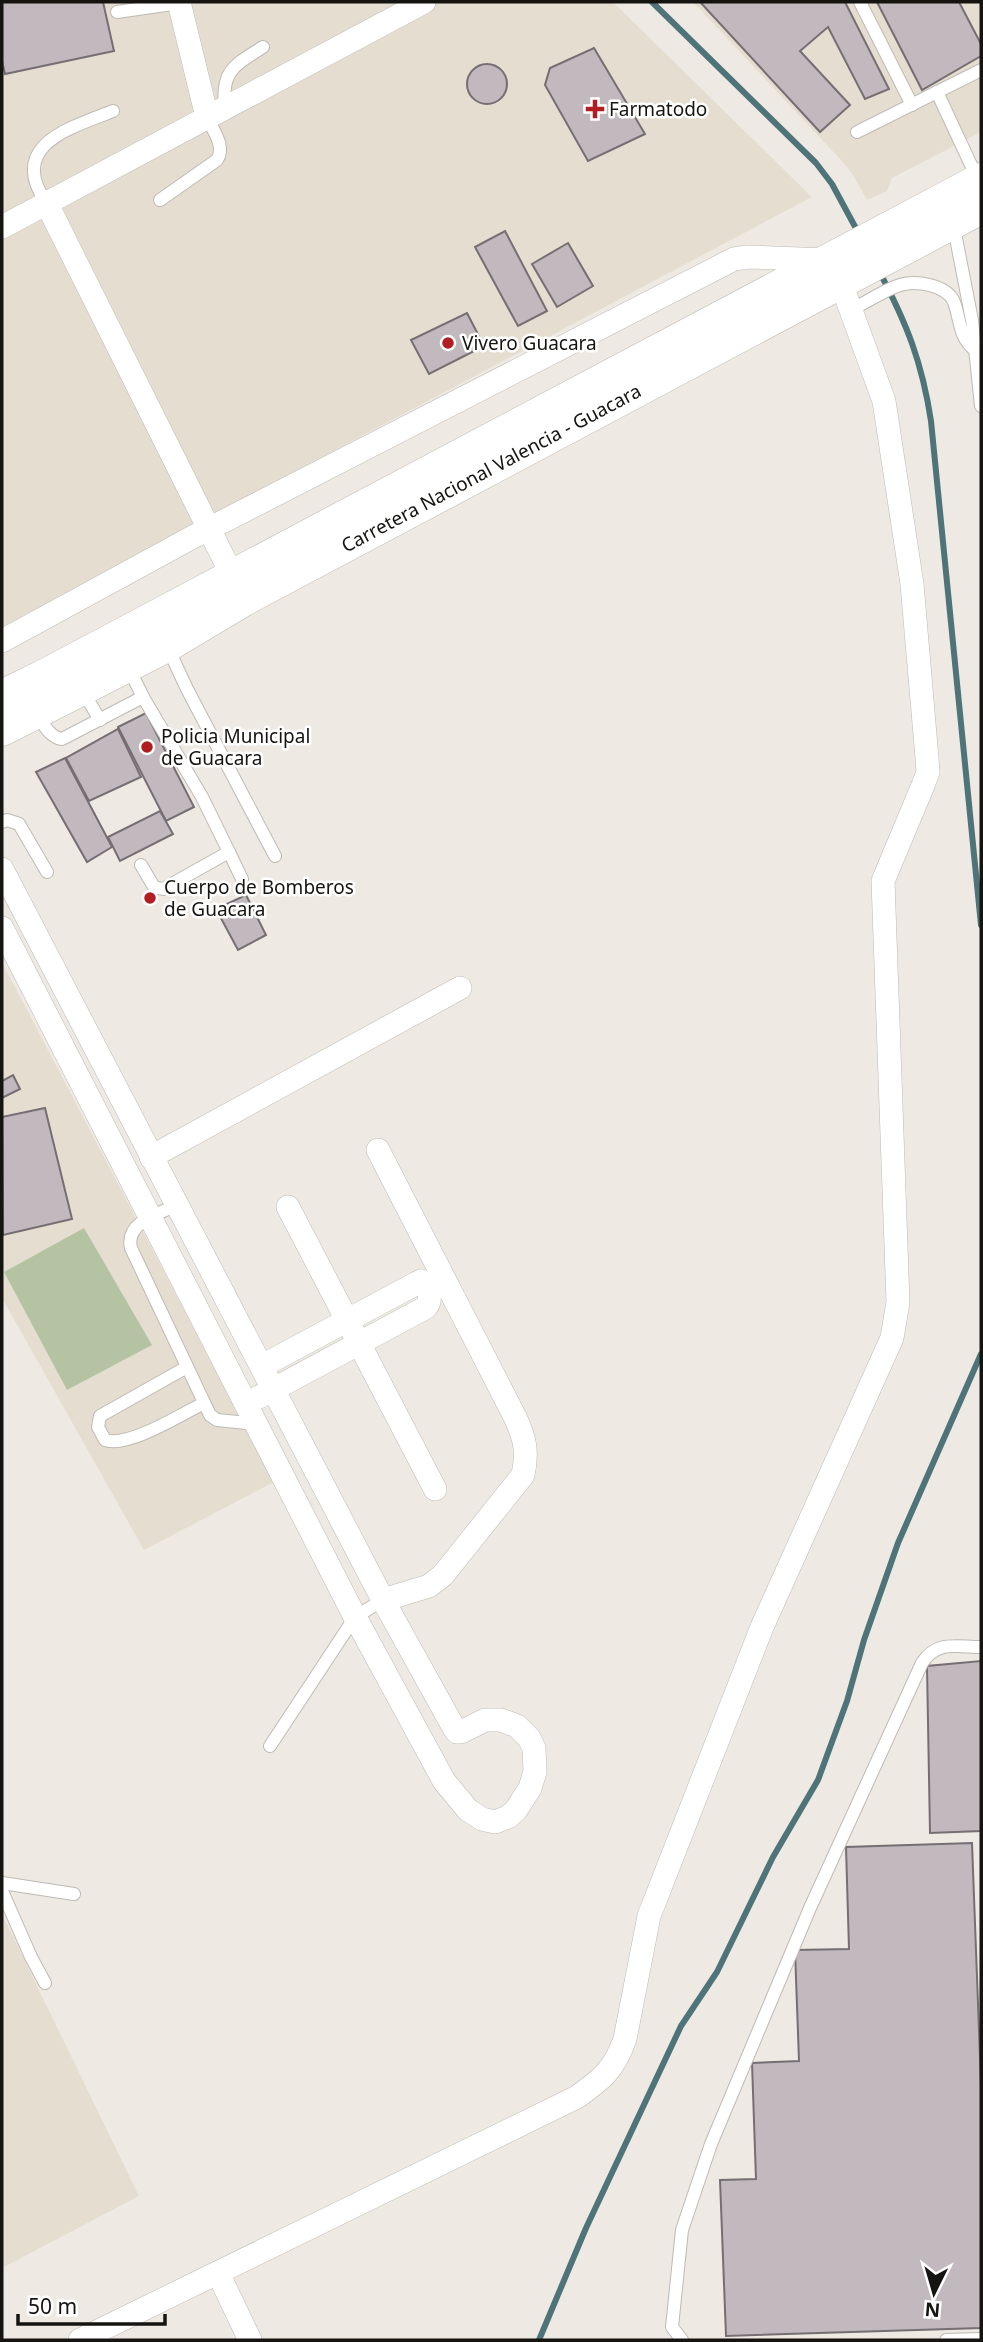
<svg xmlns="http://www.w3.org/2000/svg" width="983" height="2342" viewBox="0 0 983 2342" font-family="'Noto Sans',sans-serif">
	<rect width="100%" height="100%" fill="#eeeae3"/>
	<g fill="#e5ded0">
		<polygon points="2,2 613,2 812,197 2,627"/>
		<polygon points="693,2 981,2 981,132 892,178 887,191 867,200 852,173 840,159"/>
		<polygon points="2,962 274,1482 144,1550 2,1298"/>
		<polygon points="2,1914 139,2196 2,2268"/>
	</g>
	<polygon fill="#b4c4a3" points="84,1228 152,1345 67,1390 4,1272"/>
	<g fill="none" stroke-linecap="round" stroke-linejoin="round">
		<g stroke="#4e7479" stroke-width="6">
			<polyline points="652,2 816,163 832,184 859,234"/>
			<path d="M879,271c28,53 43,91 52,150l50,504"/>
			<polyline points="539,2340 586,2228 681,2026 717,1972 773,1857 818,1780 847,1701 864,1640 898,1543 981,1354"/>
		</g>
	</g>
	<g fill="#c1b9bd" stroke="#756e72" stroke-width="2">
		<polygon points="2,2 103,2 114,51 5,74 2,61"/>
		<polygon points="700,2 845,2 889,89 865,99 828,27 800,51 850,105 820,132"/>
		<polygon points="877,2 959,2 981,44 981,56 922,90"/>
		<polygon points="594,48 645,134 588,161 545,85 550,68"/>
		<circle cx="487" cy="84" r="20"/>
		<polygon points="505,231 547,311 518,326 475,247"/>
		<polygon points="568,243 593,286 557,307 532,264"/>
		<polygon points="467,313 484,346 429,374 411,340"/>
		<polygon points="146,713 194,807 166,821 118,727"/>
		<polygon points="118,729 141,777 89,801 66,758"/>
		<polygon points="65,758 112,847 87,862 36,772"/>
		<polygon points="160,811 173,834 120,861 108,837"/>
		<polygon points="246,895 266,935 238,950 216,909"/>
		<polygon points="13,1075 20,1089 2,1098 2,1081"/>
		<polygon points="45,1108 72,1219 3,1235 2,1117"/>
		<polygon points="981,1661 981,1831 930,1833 927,1666"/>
		<polygon points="972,1843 981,2084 981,2328 726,2336 720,2180 756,2179 752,2063 799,2061 795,1950 849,1949 846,1847"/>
	</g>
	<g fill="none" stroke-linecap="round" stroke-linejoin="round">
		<defs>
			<g id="lane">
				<polyline points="860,2 912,105"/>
				<polyline points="117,12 179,3"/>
				<polyline points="937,92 978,180"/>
				<path d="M225,109c-4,-38 8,-43 38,-62"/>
				<polyline points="857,132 981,70"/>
				<path d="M160,200l57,-40c9,-14 -4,-29 -10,-43"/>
				<path d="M47,204c-41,-59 23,-76 66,-93"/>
				<polyline points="953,223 972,320 981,406"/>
				<path d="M851,310c16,-8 33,-20 49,-25 16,-5 47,0 54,17 7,19 4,35 22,49"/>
				<polyline points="167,646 187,689 275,856"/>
				<polyline points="82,690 100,720"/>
				<path d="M36,713c7,10 13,24 26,26l81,-42 -15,-30"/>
				<polyline points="2,822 7,820 19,824 47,872"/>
				<polyline points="229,852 242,879"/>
				<polyline points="141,865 154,887 163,889 229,852 202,797 143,697"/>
				<path d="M175,1206c-18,8 -50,17 -44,42l79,167 7,5 40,4"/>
				<path d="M187,1367l-87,49 -2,11 7,13c23,8 77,-26 99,-37"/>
				<polyline points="270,1746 355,1617 383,1600"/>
				<polyline points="2,1883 74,1894"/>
				<polyline points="2,1891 31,1957 45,1983"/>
				<path d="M682,2340l-10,-13 10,-97 29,-86 99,-236 112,-245c15,-23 34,-16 59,-16"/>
				<polyline points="946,2340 981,2339"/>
			</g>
			<g id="street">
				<polyline points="179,2 207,117"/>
				<polyline points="47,204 239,589"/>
				<polyline points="2,227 424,2"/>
				<path d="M2,641l189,-103 543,-279 14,-2 78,3 15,23 43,118 28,183 15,174 1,14 -4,11 -41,98 15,421 -6,36 -130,289 -113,289 -24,123c-11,31 -23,40 -48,58l-497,243"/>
				<polyline points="2,869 383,1600 454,1728 457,1732 461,1732 485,1720 501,1720 517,1726 529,1738 534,1748 535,1772 530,1788 516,1810 508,1817 495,1822 482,1819 468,1810 444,1781 355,1617 2,928"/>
				<path d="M378,1150l137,267c10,21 13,35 8,58l-80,100 -14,11 -46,14"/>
				<polyline points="151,1157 460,988"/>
				<polyline points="288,1207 435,1489"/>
				<path d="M259,1397l166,-89c8,-7 4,-21 -4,-27l-4,2 -155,83"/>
				<polyline points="218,2273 250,2340"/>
			</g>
			<g id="secondary">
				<polyline points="2,696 45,675 981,179"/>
				<polyline points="2,730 167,646 244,600 981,208"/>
			</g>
		</defs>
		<use href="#lane" stroke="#bebab3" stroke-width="14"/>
		<use href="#street" stroke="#bebab3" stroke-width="24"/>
		<use href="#secondary" stroke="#bebab3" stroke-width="33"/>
		<use href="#lane" stroke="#fff" stroke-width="12"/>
		<use href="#street" stroke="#fff" stroke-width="23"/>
		<use href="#secondary" stroke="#fff" stroke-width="32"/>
	</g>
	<g fill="#b01e22" stroke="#fff" stroke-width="2.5">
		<path d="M591.5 98.5h7v7h7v7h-7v7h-7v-7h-7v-7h7z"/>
		<circle cx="448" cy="343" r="7"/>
		<circle cx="147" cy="747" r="7"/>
		<circle cx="150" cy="898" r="7"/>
	</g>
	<g text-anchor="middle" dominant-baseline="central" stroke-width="5" stroke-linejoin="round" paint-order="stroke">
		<g font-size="19" fill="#151411" stroke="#fff" text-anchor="start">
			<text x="609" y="109">Farmatodo</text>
			<text x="462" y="343">Vivero Guacara</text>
			<text x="161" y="736">Policia Municipal<tspan x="161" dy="22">de Guacara</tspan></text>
			<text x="164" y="887">Cuerpo de Bomberos<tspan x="164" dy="22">de Guacara</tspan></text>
		</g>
		<g font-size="19" fill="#151411" stroke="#fff">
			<text transform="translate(491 468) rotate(-28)">Carretera Nacional Valencia - Guacara</text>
		</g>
	</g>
	<rect width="983" height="2342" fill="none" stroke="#151411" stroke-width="7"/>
	<g transform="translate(934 2293) rotate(185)" stroke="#ffffff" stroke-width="5" paint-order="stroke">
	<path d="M0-5L12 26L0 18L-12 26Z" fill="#151411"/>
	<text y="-10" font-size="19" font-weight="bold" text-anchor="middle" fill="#151411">N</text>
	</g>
	<path d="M18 2314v10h147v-10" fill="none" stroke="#151411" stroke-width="3.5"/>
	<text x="28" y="2314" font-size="21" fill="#151411" stroke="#ffffff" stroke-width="5" paint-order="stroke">50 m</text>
</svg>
